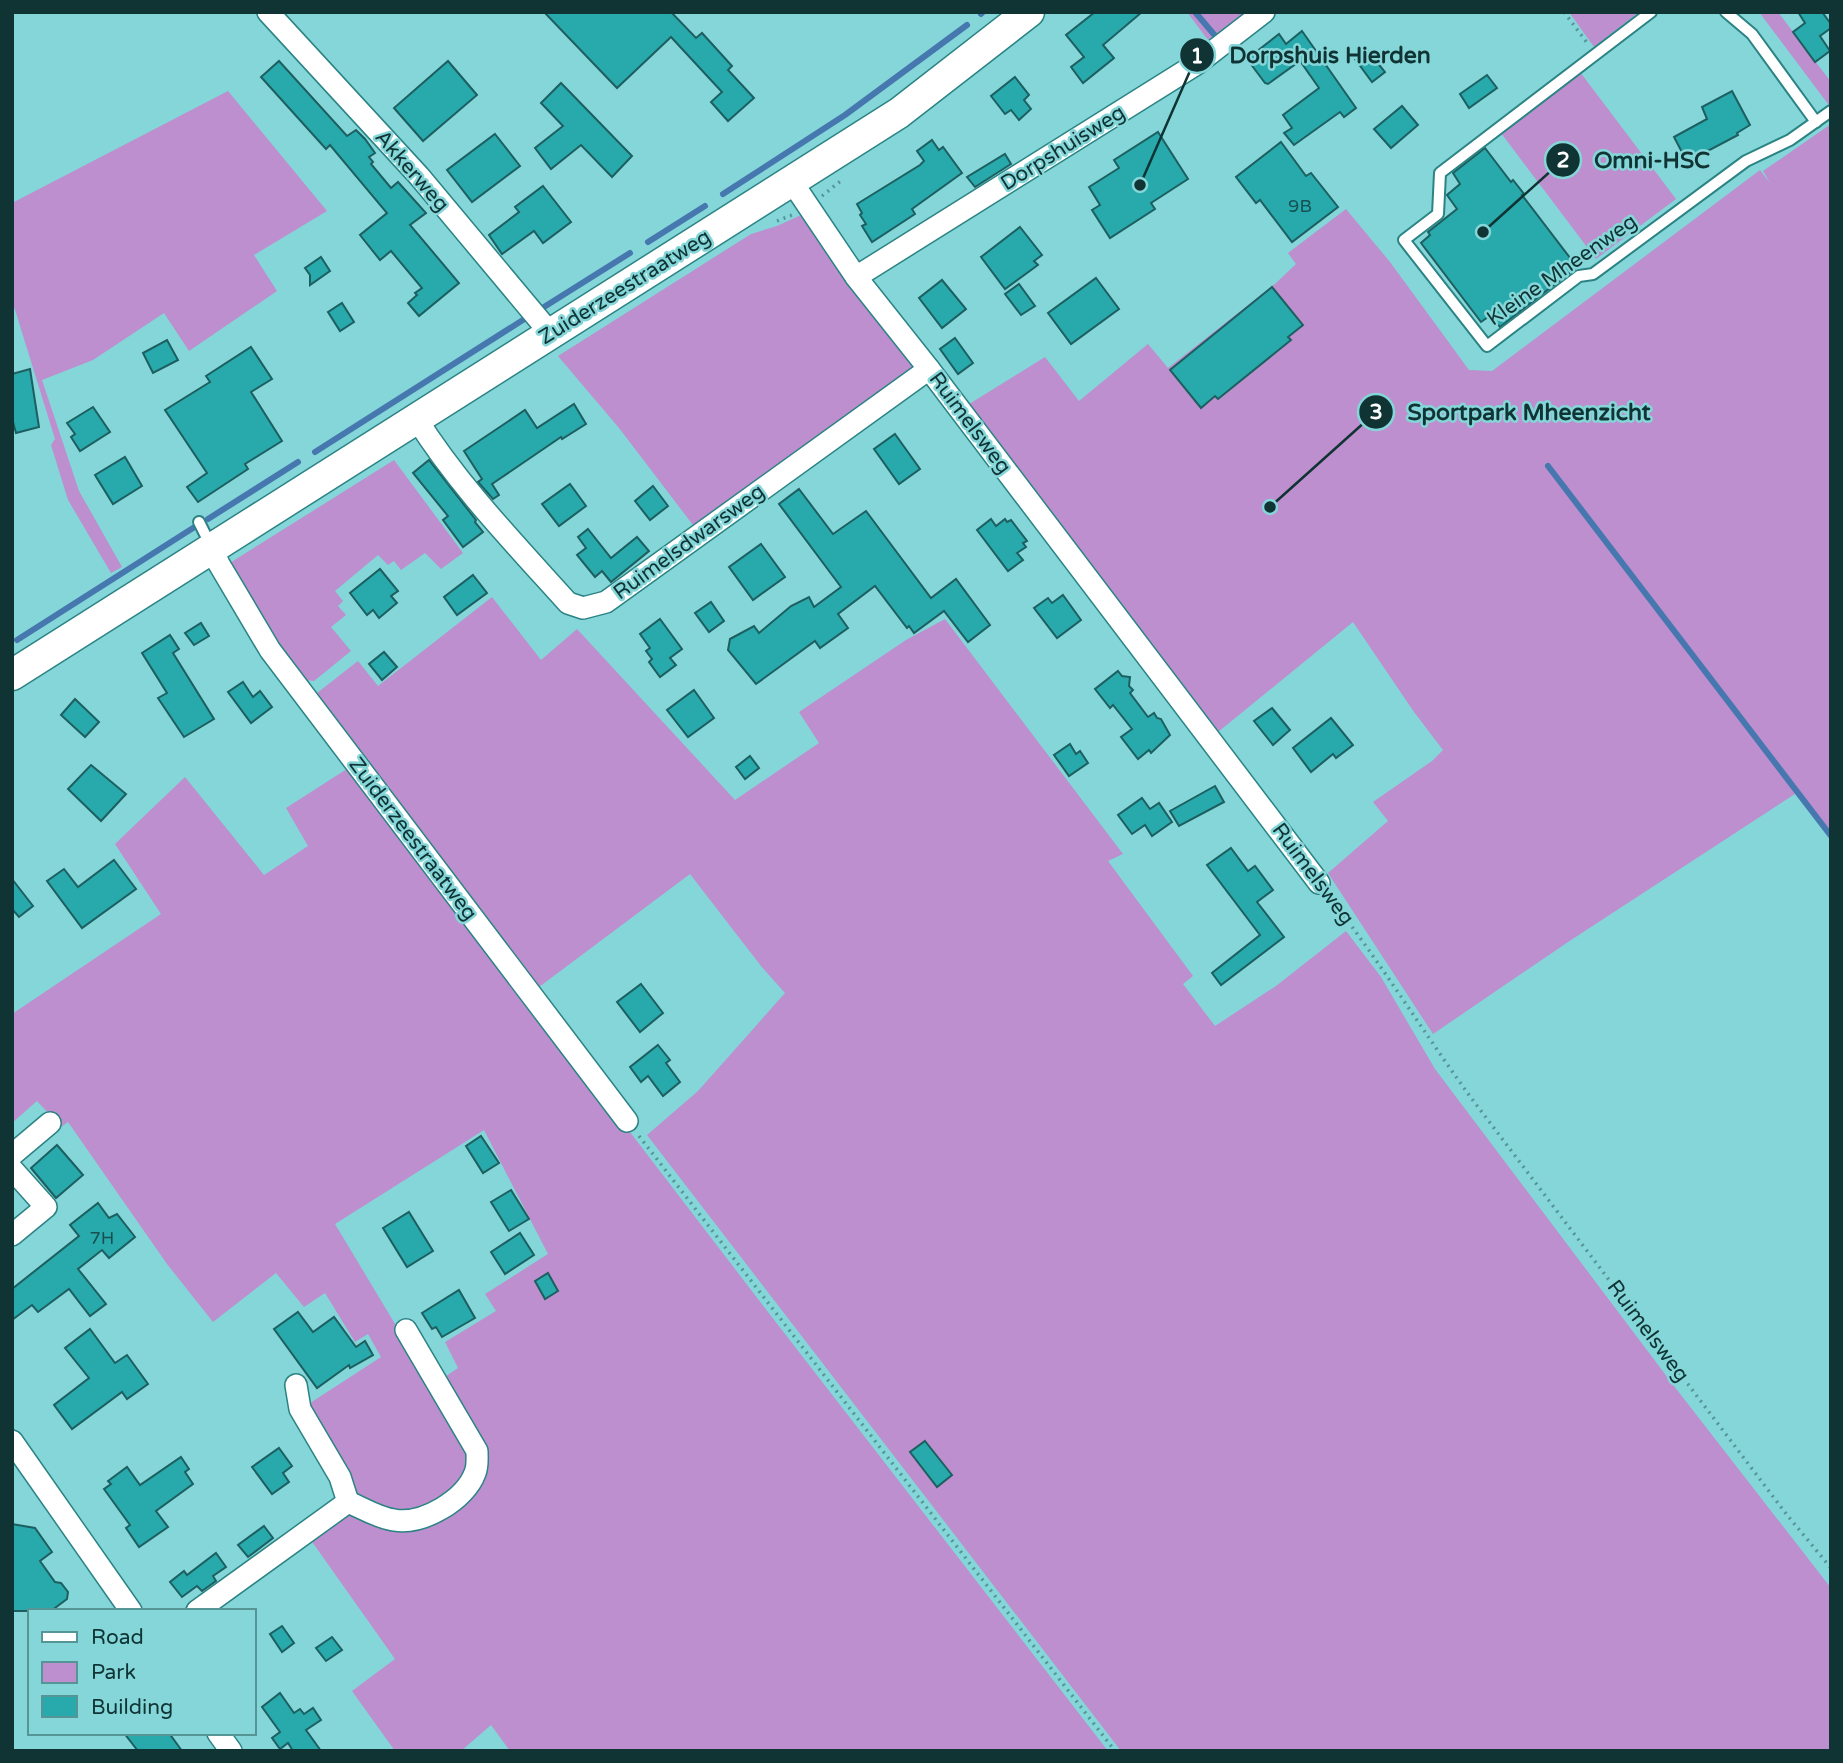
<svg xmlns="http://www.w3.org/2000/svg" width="1843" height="1763" viewBox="0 0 1843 1763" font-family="'Varela Round',sans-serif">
	<rect width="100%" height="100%" fill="#84d6d8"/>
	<g fill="#bd8fce">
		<polygon points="1187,12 1246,12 1208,40"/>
		<polygon points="1569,12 1639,12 1594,47"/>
		<polygon points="1759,12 1778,12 1831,82 1831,104 1828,104"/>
		<polygon points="1580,72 1676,199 1596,259 1501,133"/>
		<polygon points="228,91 327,211 254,255 277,291 189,351 164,313 93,360 42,380 79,491 122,567 111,573 68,500 51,445 55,439 12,300 12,203"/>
		<polygon points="1831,124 1831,834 1798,792 1568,942 1433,1034 1328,873 1388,821 1373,802 1432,761 1443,750 1414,712 1353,622 1218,732 966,406 1045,357 1079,401 1148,344 1168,368 1276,283 1296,264 1288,253 1346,209 1390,262 1469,370 1492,371 1760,170 1770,183 1763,171"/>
		<polygon points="801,215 916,372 696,529 619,428 558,356 751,234 777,226"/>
		<polygon points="394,460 463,553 441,569 425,553 401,570 394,561 388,565 378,555 335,591 343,601 338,606 346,615 331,627 351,651 314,681 296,679 228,568 233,561"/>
		<polygon points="492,597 541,660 577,629 735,800 819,743 799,712 906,640 945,619 1123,854 1108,861 1193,976 1183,984 1215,1026 1276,986 1346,931 1381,977 1435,1069 1674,1386 1831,1588 1831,1751 1121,1751 647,1135 698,1091 785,993 761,966 690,874 535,990 313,700 317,693 358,661 378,686"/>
		<path d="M350,767l408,532 350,452h-598l-19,-26 -30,26h-66l-43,-60 43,-32 -87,-123 42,-26c19,1 35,17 56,16 18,-1 34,-12 48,-22 58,-41 9,-80 -15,-123l19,-13 -13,-26 51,-31 -11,-17 63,-40 -64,-124 -149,94 137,228c1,8 1,14 -2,21 -9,22 -43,44 -66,44 -17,0 -37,-10 -51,-19l-9,-23 -40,-68 77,-50 -13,-23 -13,8 -30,-49 -21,14 -28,-34 -63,49 -46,-58 -99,-142 -7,5 -24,-26 -25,22v-109l149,-100 -46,-70 70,-67 79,98 44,-29 -22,-38z"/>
	</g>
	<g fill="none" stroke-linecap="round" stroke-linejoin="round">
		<g stroke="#4678af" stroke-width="6">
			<polyline points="1195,12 1217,38"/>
			<polyline points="981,14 983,12"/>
			<polyline points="723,194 845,115 967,25"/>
			<polyline points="648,242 705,206"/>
			<polyline points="544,307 630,253"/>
			<polyline points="315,452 526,318"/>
			<polyline points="1548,466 1831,836"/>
			<polyline points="208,519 298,462"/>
			<polyline points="17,640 193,528"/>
		</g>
	</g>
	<g fill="#28a9ac" stroke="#1d5f60" stroke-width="2">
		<polygon points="544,12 671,12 696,38 702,33 732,66 728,70 754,98 728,121 711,102 722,92 671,37 617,88"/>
		<polygon points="1095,12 1142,12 1103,45 1114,58 1083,83 1071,67 1084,57 1066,35"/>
		<polygon points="1798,12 1822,12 1831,24 1831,28 1820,36 1830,51 1815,62 1793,32 1805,23"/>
		<polygon points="1302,31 1356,108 1344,117 1340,112 1294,145 1284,133 1292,128 1283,115 1319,88 1300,61 1268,84 1265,83 1247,59 1279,34 1286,44"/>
		<polygon points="1367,50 1385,72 1372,82 1355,59"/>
		<polygon points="279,61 347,136 356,130 365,139 375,153 369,157 373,162 371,164 391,188 398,182 426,213 410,225 459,283 419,316 408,303 417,295 415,293 422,288 391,251 380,260 360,235 387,213 330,145 326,149 261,77"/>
		<polygon points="448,61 477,95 423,141 394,108"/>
		<polygon points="1487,75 1497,88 1469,108 1460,94"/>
		<polygon points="1015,77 1029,95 1024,100 1031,109 1019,120 1011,110 1005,114 991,96"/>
		<polygon points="561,83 632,156 612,177 581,145 551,169 535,148 563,126 541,103"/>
		<polygon points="1732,91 1750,125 1737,133 1738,135 1687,162 1674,137 1707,119 1702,107"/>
		<polygon points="1402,106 1418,125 1391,148 1374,129"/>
		<polygon points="1158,132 1188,179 1151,203 1155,209 1110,238 1092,210 1100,205 1089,187 1119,168 1114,160"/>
		<polygon points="495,134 520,166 472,202 447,170"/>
		<polygon points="932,140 939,150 943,147 962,173 912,209 915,214 872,242 862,226 866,224 860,215 862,213 857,204 920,165 924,161 917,151"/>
		<polygon points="1281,142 1306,176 1311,173 1338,207 1292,242 1260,200 1256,203 1236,177"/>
		<polygon points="1485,148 1511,182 1513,180 1524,194 1522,195 1577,267 1500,327 1491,315 1481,322 1421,243 1430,235 1428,232 1457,209 1447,195 1460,184 1453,173"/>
		<polygon points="1005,154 1011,164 975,187 967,177"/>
		<polygon points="543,186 571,222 543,243 534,231 502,254 489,235 519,212 515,207"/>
		<polygon points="1020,227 1042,255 1034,261 1038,265 1005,289 981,257"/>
		<polygon points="321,257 330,271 310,285 310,275 305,268"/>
		<polygon points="1096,278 1119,309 1071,344 1048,313"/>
		<polygon points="942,280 966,309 942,328 919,298"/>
		<polygon points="1019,284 1035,306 1021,315 1005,294"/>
		<polygon points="1272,287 1303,325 1288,337 1291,340 1218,399 1215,396 1201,408 1170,370"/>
		<polygon points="342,303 354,322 340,331 328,312"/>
		<polygon points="955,338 973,363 958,374 940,349"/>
		<polygon points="167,340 178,360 153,373 143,353"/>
		<polygon points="251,347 272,379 251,392 282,441 245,464 248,469 198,502 187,487 207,473 165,410 210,382 206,376"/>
		<polygon points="30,369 39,427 16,433 12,418 12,374"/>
		<polygon points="574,404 586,424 562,439 561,437 492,484 499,495 493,499 478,482 482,479 464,451 525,410 537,428"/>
		<polygon points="93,407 110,432 80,451 71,437 75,434 67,423"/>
		<polygon points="895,434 920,469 899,484 874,449"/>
		<polygon points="125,457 142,486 113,504 95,475"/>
		<polygon points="429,460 476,520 475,522 483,532 463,547 443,520 448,516 413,473"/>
		<polygon points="570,484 586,506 559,526 542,504"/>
		<polygon points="653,486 668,506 650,520 635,501"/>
		<polygon points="799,489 833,534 866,511 931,598 956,579 990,625 968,642 944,611 914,633 909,626 907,628 875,586 838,614 848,628 820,648 815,641 756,684 728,650 730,639 754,626 759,633 791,606 809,597 814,607 841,587 779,504"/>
		<polygon points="991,519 996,526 1005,519 1007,522 1011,520 1027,541 1023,543 1026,547 1017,553 1023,560 1008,571 977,530"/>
		<polygon points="588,529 611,558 637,537 649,551 611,582 602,571 595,577 577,555 586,548 578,537"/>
		<polygon points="761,544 785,577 753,600 729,567"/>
		<polygon points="380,569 398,591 391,596 397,603 379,618 373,610 367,615 350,593"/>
		<polygon points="473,575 487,593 457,615 444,597"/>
		<polygon points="1063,595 1081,620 1057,638 1034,608 1048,598 1052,603"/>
		<polygon points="711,602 724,621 709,632 695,613"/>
		<polygon points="660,619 682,649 670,658 676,665 660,677 649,662 652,659 646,651 650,648 640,634"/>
		<polygon points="201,623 209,636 194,645 185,633"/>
		<polygon points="170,635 179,649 173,653 214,719 184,737 158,698 167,693 142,653"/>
		<polygon points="384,652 397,667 382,680 369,664"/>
		<polygon points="1118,671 1122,676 1130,677 1129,686 1133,690 1130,693 1148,717 1154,713 1157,718 1161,719 1170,735 1151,753 1149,750 1138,759 1121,737 1132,729 1113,705 1110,708 1095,689"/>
		<polygon points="243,682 253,697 260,691 272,707 251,723 228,692"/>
		<polygon points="694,690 714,718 688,737 667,710"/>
		<polygon points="75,699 99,722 85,737 61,715"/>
		<polygon points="1272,708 1290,730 1273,745 1254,721"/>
		<polygon points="1331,718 1353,745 1336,758 1333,754 1311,772 1293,748"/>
		<polygon points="1070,744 1076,754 1080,751 1088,763 1069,776 1054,755"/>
		<polygon points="750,756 759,768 745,779 736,767"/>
		<polygon points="91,765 126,794 101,821 68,789"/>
		<polygon points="1215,786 1224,802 1179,826 1170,811"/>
		<polygon points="1142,798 1150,809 1159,803 1172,822 1152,836 1145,825 1132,834 1118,815"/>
		<polygon points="1231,848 1248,871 1255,866 1273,890 1257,902 1284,937 1221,985 1212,973 1260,935 1207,865"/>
		<polygon points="114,860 136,889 82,928 47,881 64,869 78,887"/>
		<polygon points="12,879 33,906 19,917 12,909"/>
		<polygon points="641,984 663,1013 640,1032 617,1002"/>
		<polygon points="658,1045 670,1060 666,1063 680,1082 663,1096 648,1076 641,1082 630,1067"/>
		<polygon points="481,1136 499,1163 483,1173 466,1146"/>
		<polygon points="57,1145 83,1175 56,1198 31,1168"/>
		<polygon points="511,1190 529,1219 509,1231 491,1202"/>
		<polygon points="98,1203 109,1218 117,1214 135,1237 109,1258 102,1250 78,1269 106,1304 90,1316 69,1289 38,1312 32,1305 12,1320 12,1289 79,1236 70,1225"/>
		<polygon points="409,1212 433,1251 407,1267 383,1228"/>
		<polygon points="520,1233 534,1255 505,1274 491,1252"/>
		<polygon points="548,1273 558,1291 545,1299 535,1281"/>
		<polygon points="459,1290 475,1318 442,1337 436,1327 432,1329 422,1313"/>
		<polygon points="298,1312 313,1332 334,1317 356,1347 365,1341 373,1355 350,1368 349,1365 317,1388 274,1329"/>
		<polygon points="90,1329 115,1363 127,1355 148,1384 127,1399 122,1392 72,1429 54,1405 89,1378 65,1348"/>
		<polygon points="925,1441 952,1475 937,1487 910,1452"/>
		<polygon points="279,1448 292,1466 283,1473 289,1482 272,1494 252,1467"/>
		<polygon points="181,1457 189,1469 185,1472 193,1484 156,1511 168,1527 139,1547 126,1528 130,1525 104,1489 111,1484 108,1481 127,1467 140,1485"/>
		<polygon points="12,1524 35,1528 52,1552 40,1561 55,1582 61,1583 68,1592 67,1599 51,1611 12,1611"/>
		<polygon points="264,1526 273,1538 248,1557 238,1545"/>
		<polygon points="216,1553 226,1567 213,1576 216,1581 202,1591 197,1586 182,1597 170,1582 184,1571 187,1575"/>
		<polygon points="282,1626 294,1643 282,1652 270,1634"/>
		<polygon points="332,1637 342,1650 326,1661 316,1648"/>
		<polygon points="280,1693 294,1713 300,1709 304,1714 313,1708 321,1720 306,1730 321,1751 293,1751 288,1743 280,1749 272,1738 280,1732 262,1707"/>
		<polygon points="124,1733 169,1733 182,1751 138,1751"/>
	</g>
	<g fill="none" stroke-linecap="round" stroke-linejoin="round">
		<defs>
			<g id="service">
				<polyline points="1651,12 1440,173 1438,214 1404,240 1487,346 1579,276 1593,274 1746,161 1790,140 1831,111"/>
				<polyline points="1726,12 1752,34 1816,122"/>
				<polyline points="199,522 212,548"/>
			</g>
			<g id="minor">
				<polyline points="268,12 419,176 551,334"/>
				<polyline points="792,182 856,277 929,369 1319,883"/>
				<polyline points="856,277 1198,63 1264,12"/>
				<path d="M416,418c42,67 99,126 152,185l15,5 23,-6 323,-233"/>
				<polyline points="212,549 219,564 270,650 627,1121"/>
				<polyline points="12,1155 50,1123"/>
				<polyline points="12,1169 46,1207 12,1235"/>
				<polyline points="296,1385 300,1409 340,1477 348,1502"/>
				<polyline points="12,1441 131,1611"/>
				<path d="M348,1502c15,6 30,16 46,18 29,5 71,-20 81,-47 3,-7 2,-15 2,-22l-71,-121"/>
				<polyline points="197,1611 348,1502"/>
				<polyline points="218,1733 231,1751"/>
			</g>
			<polyline id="secondary" points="12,675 899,113 1029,12"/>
		</defs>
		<use href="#service" stroke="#2c8384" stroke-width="14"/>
		<use href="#minor" stroke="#2c8384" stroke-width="24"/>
		<use href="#secondary" stroke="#2c8384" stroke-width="33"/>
		<g stroke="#569596" stroke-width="3.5" stroke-dasharray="2 5" stroke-linecap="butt">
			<polyline points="1564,12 1588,44"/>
			<polyline points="822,196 843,179"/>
			<polyline points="777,221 792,215"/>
			<path d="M1331,899c49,63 91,131 138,196l318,420 44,53"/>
			<polyline points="639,1136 1115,1751"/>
		</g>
		<use href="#service" stroke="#fff" stroke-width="10"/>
		<use href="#minor" stroke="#fff" stroke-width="21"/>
		<use href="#secondary" stroke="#fff" stroke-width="30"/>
	</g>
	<g text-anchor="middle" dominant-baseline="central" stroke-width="5" stroke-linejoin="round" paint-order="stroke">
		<g font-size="18" fill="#165052">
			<text x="1300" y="206">9B</text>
			<text x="102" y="1238">7H</text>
		</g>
		<g font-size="21" fill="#103334" stroke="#84d6d8">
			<text transform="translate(1063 148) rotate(-32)">Dorpshuisweg</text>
			<text transform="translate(412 171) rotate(49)">Akkerweg</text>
			<text transform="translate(1562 270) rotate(-35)">Kleine Mheenweg</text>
			<text transform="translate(625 287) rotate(-32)">Zuiderzeestraatweg</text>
			<text transform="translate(970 423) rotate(53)">Ruimelsweg</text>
			<text transform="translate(689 542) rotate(-36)">Ruimelsdwarsweg</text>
			<text transform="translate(413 839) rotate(53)">Zuiderzeestraatweg</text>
			<text transform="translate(1313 874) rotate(53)">Ruimelsweg</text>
			<text transform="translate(1648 1331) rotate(53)">Ruimelsweg</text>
		</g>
	</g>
	<path fill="none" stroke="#103334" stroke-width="2.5" d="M1140 185L1197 55M1483 232L1563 160M1270 507L1376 412"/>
	<g fill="#103334" stroke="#84d6d8" stroke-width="2.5">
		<circle cx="1140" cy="185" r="7"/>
		<circle cx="1483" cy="232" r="7"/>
		<circle cx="1270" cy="507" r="7"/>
		<circle cx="1197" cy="55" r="18"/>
		<circle cx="1563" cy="160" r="18"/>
		<circle cx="1376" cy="412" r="18"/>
	</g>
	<g font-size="21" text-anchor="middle" font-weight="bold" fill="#fff">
		<text x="1197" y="63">1</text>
		<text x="1563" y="167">2</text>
		<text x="1376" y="419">3</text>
	</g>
	<g font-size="23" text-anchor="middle" font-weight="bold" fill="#103334" stroke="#84d6d8" stroke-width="5" stroke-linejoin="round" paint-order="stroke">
		<text x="1330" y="63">Dorpshuis Hierden</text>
		<text x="1652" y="168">Omni-HSC</text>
		<text x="1529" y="420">Sportpark Mheenzicht</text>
	</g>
	<rect width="1843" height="1763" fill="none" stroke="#103334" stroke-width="28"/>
	<rect x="28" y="1609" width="228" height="126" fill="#84d6d8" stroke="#569596" stroke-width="2"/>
	<rect x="42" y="1632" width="35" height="10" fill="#ffffff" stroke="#569596" stroke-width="2"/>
	<text x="91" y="1644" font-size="21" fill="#103334">Road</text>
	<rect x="42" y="1662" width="35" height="21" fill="#bd8fce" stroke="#569596" stroke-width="2"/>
	<text x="91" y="1679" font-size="21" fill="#103334">Park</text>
	<rect x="42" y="1696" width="35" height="21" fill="#28a9ac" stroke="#569596" stroke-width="2"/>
	<text x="91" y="1714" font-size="21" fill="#103334">Building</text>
</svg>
